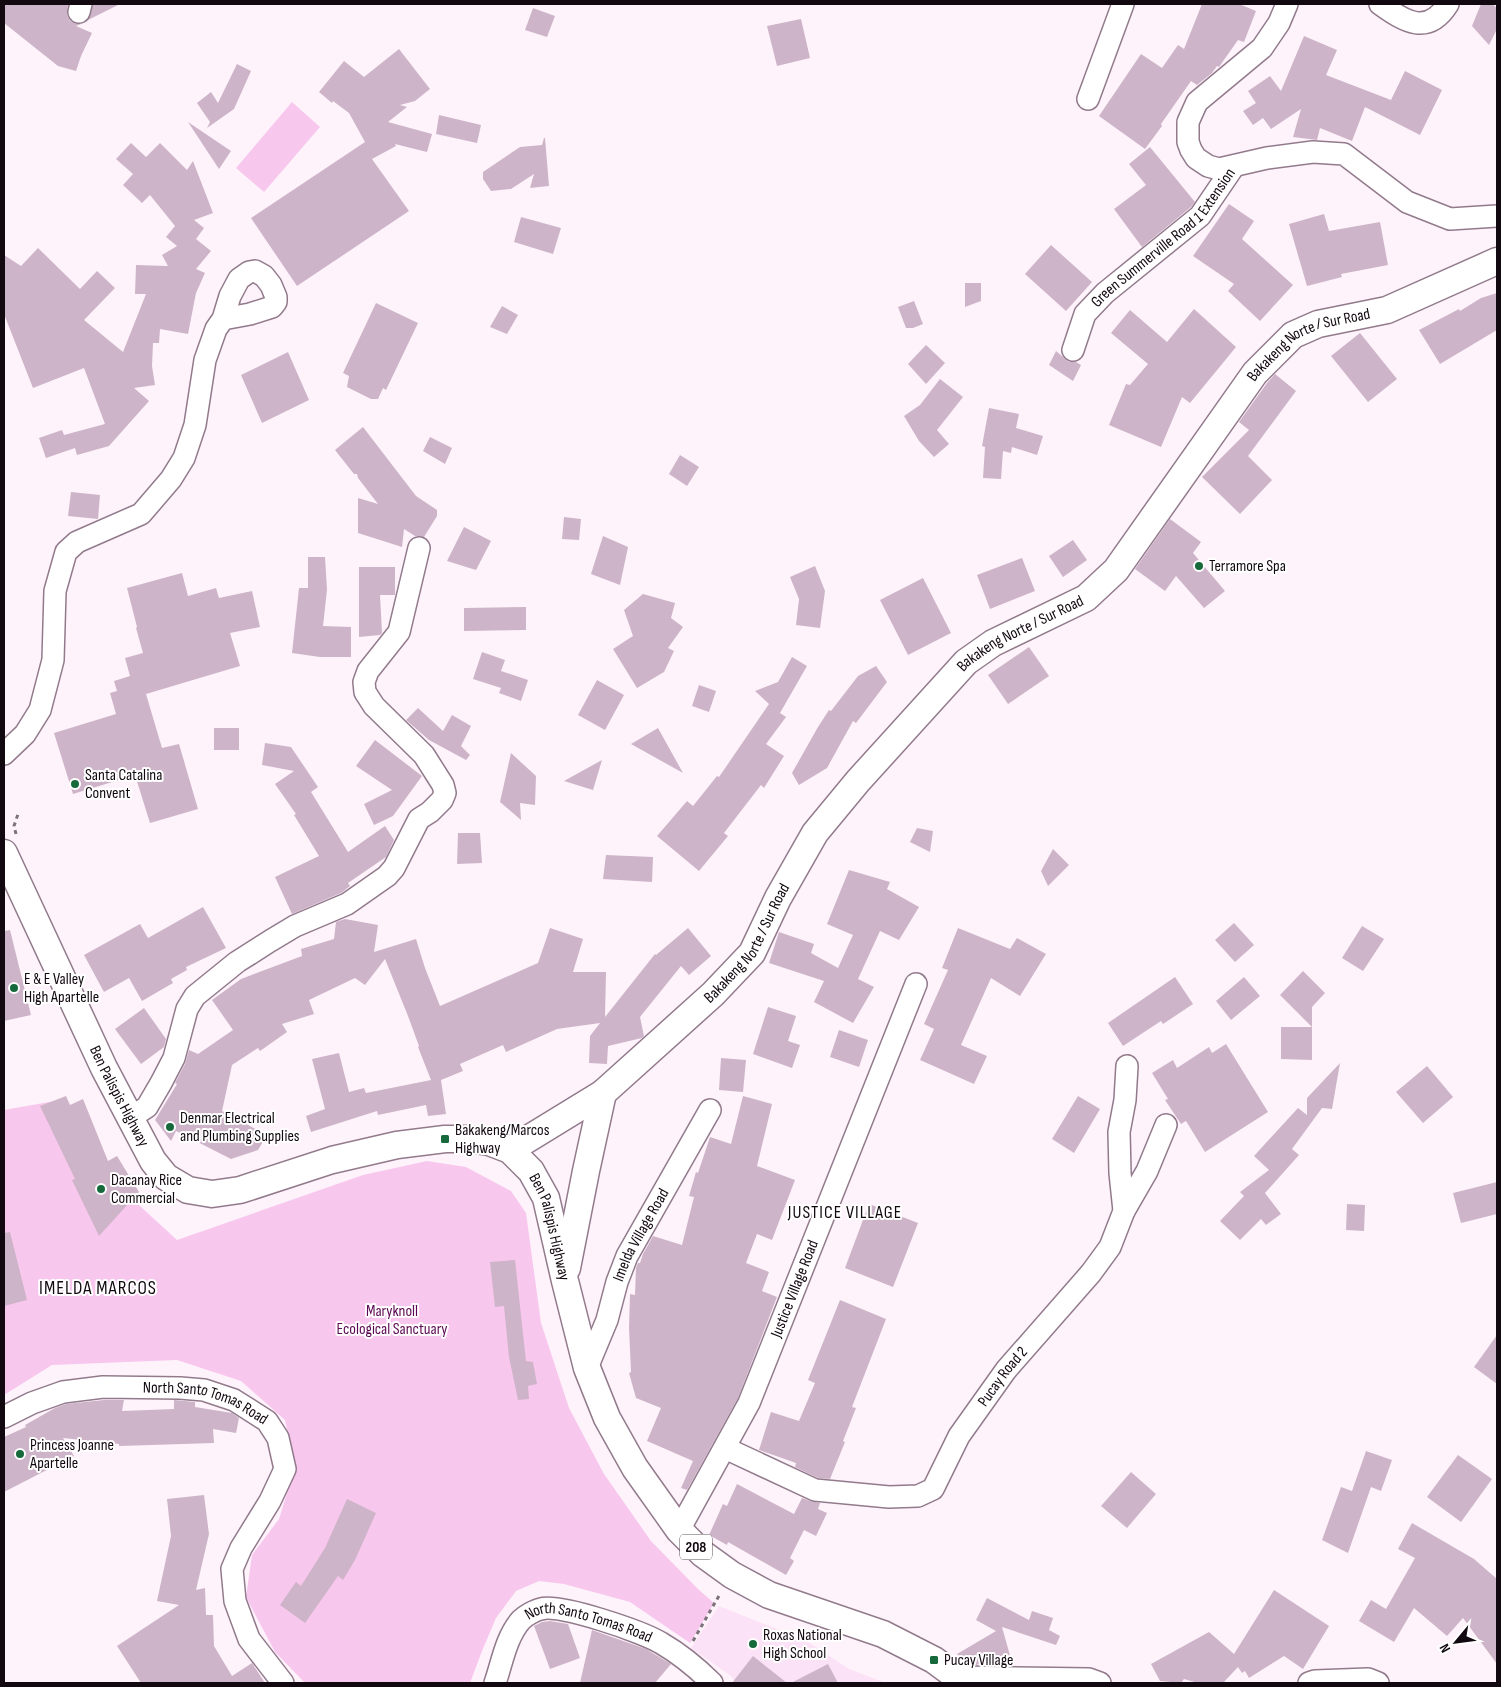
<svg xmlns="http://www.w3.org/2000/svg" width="1501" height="1687" viewBox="0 0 1501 1687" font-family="'Sofia Sans Condensed',sans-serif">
	<rect width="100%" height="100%" fill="#fef3fb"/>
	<polygon fill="#fce2f6" points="719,1606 807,1641 849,1669 886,1683 736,1683 731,1676 691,1648"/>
	<g fill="#f8c7ee">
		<polygon points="292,102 320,127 264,192 236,168"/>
		<polygon points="66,1099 92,1162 177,1240 363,1175 427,1161 466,1167 511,1191 526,1213 541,1323 569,1408 604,1474 651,1541 698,1589 714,1603 690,1643 630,1602 564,1584 539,1581 516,1591 496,1618 482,1651 470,1683 305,1683 275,1652 246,1597 252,1555 279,1519 295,1467 285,1420 241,1381 177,1360 52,1365 4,1395 4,1110"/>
	</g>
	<g fill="#ceb4c8">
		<polygon points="4,4 68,4 67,15 70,21 76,24 81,24 76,26 92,33 81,56 76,71 58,66 4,23"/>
		<polygon points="93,4 120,4 88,20"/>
		<polygon points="1202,4 1239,4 1256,11 1244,42 1238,40 1219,67 1217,66 1212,73 1197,85 1191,81 1161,124 1162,126 1145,149 1099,116 1141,54 1162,68 1178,45 1184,49"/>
		<polygon points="1481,4 1492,4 1497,8 1497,29 1489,45 1472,26"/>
		<polygon points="533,8 555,16 547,37 525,30"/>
		<polygon points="801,19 810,58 777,66 767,26"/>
		<polygon points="1304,36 1337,50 1326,75 1391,100 1405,71 1442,90 1420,135 1365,107 1352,141 1320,128 1317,140 1293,137 1301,109 1271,129 1263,118 1253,125 1243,111 1256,103 1248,91 1270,76 1281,91"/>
		<polygon points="399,49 430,89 415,101 400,105 407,107 388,122 432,134 427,152 395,144 396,146 372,159 409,211 297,286 251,218 365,142 349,113 333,101 332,103 319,92 344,61 364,77"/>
		<polygon points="237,64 251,71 234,109 207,128 210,122 197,103 211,92 218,103"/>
		<polygon points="439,115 481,125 477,143 436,134"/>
		<polygon points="188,122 231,151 219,169"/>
		<polygon points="544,138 545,138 549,186 530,188 534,174 511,189 491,191 483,179 483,172 520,147 542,145"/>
		<polygon points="131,143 146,157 160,143 187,170 193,161 213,213 194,220 204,228 196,239 211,251 196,269 205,273 196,293 188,334 160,329 159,343 153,343 152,366 155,385 134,388 149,401 109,446 77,455 75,448 46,458 39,438 62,430 64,435 105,424 84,368 33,388 4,314 4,255 21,266 38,248 80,289 97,271 115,288 84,320 123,352 146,294 135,294 136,265 168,266 162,255 177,246 166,237 175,226 150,195 142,203 123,185 133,174 116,159"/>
		<polygon points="1150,147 1195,202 1191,207 1142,247 1114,209 1146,185 1129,164"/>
		<polygon points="1229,204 1254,221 1242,239 1293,285 1260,321 1228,291 1234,284 1193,256"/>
		<polygon points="1324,214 1329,231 1380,222 1388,265 1341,274 1342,277 1307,286 1289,224"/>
		<polygon points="521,217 561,228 553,254 514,242"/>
		<polygon points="1051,245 1092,282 1066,311 1025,274"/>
		<polygon points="965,283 981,283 981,301 965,307"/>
		<polygon points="1497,293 1497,330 1440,364 1419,330 1459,309 1460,311 1481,298"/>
		<polygon points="914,301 923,324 913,328 906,328 898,307"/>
		<polygon points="376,303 418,323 386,390 383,388 378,399 371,399 347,387 349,376 343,373"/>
		<polygon points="502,306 518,315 507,334 490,327"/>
		<polygon points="1194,309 1236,347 1190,403 1182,397 1161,447 1109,425 1126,384 1130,385 1148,364 1111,333 1130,310 1167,342"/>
		<polygon points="1360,333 1397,379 1368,402 1331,356"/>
		<polygon points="926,345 945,363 926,384 908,364"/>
		<polygon points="1056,351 1069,362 1076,362 1081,365 1073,381 1049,365"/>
		<polygon points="288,352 309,400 262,423 241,375"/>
		<polygon points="1275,374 1296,391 1248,456 1272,480 1240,514 1202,477 1249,430 1239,422 1267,383"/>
		<polygon points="940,379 963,397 937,430 949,444 934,457 919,441 904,416 920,405"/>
		<polygon points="989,408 1019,414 1016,428 1043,436 1037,455 1012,447 1011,453 1003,451 1001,479 983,478 985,447 982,446"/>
		<polygon points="363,427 416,496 437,510 437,516 424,537 415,536 404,529 402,547 358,533 358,498 378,504 358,478 357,474 354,474 335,450"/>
		<polygon points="430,437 452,448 445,464 423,451"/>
		<polygon points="680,455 699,467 687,486 669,474"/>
		<polygon points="71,492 100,495 98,519 68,516"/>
		<polygon points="564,517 581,519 579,540 562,539"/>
		<polygon points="1170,519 1201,542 1193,553 1225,591 1204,608 1176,576 1165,591 1135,569"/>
		<polygon points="464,527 491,541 476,570 447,561"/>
		<polygon points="603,536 628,547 620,585 591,574"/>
		<polygon points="1073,540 1087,560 1063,577 1049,556"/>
		<polygon points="308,557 325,557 327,590 323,626 351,627 351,657 320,657 292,653 299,588 308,588"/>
		<polygon points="1022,558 1035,591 990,609 977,575"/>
		<polygon points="815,566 825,591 820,628 796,625 799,599 790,577"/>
		<polygon points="359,567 395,567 395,595 380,595 382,633 380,635 359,637"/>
		<polygon points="182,573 188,596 216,588 219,598 252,591 260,627 230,633 240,666 146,694 162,748 179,744 198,809 150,823 135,775 73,794 54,733 116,714 110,693 117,691 114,681 130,676 125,658 143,653 136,628 137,627 127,588"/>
		<polygon points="923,578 951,633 908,655 880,600"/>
		<polygon points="643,594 675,603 671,618 683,627 668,648 674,651 664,672 637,688 613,649 633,636 624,610"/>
		<polygon points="526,607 526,630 464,631 464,608"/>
		<polygon points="1029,647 1049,676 1008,704 988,675"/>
		<polygon points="482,652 505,660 501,671 528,680 521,701 499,693 501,688 473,679"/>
		<polygon points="792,657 807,666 780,713 786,717 766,744 784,756 764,788 761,785 724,833 728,836 699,871 657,836 687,801 693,806 717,776 719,777 769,704 755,691 778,682"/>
		<polygon points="876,666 887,682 856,723 853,721 827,768 799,785 792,773 818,727 829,710 831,711 858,676"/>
		<polygon points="597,680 624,695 605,730 578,715"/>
		<polygon points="699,685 716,691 709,712 692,706"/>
		<polygon points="418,708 443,731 452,715 471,726 461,746 470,755 466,760 429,740 406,720"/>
		<rect x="214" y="728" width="25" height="22"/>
		<polygon points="658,728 683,773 631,744"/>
		<polygon points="375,740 422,776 393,816 374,825 364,804 392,790 356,766"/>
		<polygon points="265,743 291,747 318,787 311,792 348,852 385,826 394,840 386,857 348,883 350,886 341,893 292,914 275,877 319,856 294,815 296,814 275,784 294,771 262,765"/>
		<polygon points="511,753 536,776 535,805 520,803 521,820 500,802"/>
		<polygon points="602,760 593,790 564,781"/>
		<polygon points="917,828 933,831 930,852 910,842"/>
		<polygon points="458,833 480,833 482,863 457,864"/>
		<polygon points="1053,849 1069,865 1048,886 1041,871"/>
		<polygon points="606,855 653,857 652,882 603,879"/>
		<polygon points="849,870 890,882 887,889 919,907 899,940 880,931 858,979 874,987 853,1023 814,1002 824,981 769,963 779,932 814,944 811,953 838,968 853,935 827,924"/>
		<polygon points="203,907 226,948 186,967 187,970 171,979 173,983 142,1001 129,978 104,992 84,955 140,924 148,938"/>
		<polygon points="345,919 378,925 374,952 416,939 425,968 440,1006 538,963 550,928 583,939 573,972 606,972 605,1017 655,954 656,955 688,928 711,956 689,975 681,966 640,1017 644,1036 642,1038 608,1046 607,1064 589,1063 590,1036 600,1023 557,1029 506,1052 503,1045 460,1064 463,1071 441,1080 446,1114 428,1116 426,1105 378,1115 377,1111 311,1132 306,1116 325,1109 312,1059 339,1053 349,1092 364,1088 366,1093 431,1080 418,1047 419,1046 408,1016 385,959 365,985 355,978 309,1000 314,1014 282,1024 287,1032 260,1051 258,1048 232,1065 222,1111 267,1135 258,1150 231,1159 176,1131 171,1141 155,1120 177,1084 175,1083 185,1064 189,1050 198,1054 233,1030 212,1000 241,979 302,956 301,949 334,939 336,922"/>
		<polygon points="1234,923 1254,945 1235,962 1215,940"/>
		<polygon points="1362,926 1384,939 1363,971 1342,958"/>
		<polygon points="958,928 1010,949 1017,938 1046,954 1020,996 991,978 961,1045 987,1056 974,1084 920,1060 934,1029 924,1024 948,970 942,968"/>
		<polygon points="10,930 31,1015 4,1021 4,931"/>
		<polygon points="1303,971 1325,993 1312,1007 1312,1027 1280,995"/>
		<polygon points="1175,977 1193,1004 1163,1024 1161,1021 1123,1046 1108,1023"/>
		<polygon points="1244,977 1260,996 1231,1020 1216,1001"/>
		<polygon points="768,1007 796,1016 788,1041 800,1045 792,1068 753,1054"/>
		<polygon points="144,1008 166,1039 164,1047 141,1064 115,1029"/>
		<polygon points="1281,1027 1312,1027 1312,1060 1281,1059"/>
		<polygon points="839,1030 868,1040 859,1067 830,1057"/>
		<polygon points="1226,1044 1268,1112 1205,1152 1186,1121 1181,1124 1165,1100 1168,1099 1152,1073 1173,1060 1177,1068 1209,1047 1212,1053"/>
		<polygon points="721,1058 746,1060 743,1092 719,1090"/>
		<polygon points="1340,1063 1332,1109 1322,1108 1292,1149 1299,1155 1265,1193 1281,1214 1266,1225 1261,1219 1240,1240 1220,1221 1244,1196 1240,1192 1269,1170 1254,1156 1298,1108 1307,1115 1307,1098"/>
		<polygon points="1427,1066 1453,1097 1423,1123 1396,1092"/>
		<polygon points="66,1096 70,1105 83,1099 108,1161 117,1156 139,1192 99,1236 72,1180 75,1179 40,1106"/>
		<polygon points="743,1096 772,1104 757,1166 795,1180 772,1240 757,1234 746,1263 769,1272 762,1291 777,1297 738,1398 687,1490 681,1488 693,1461 647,1441 661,1408 636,1398 629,1373 631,1372 629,1328 630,1294 635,1295 636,1268 638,1263 640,1263 643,1254 653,1236 682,1245 694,1197 689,1196 696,1172 698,1173 710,1137 731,1144"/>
		<polygon points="1078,1096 1100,1109 1074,1153 1052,1139"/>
		<polygon points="1497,1182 1497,1214 1461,1223 1453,1193"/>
		<polygon points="869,1204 918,1223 893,1287 845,1268"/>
		<polygon points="1347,1204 1365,1205 1364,1231 1346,1230"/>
		<polygon points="10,1232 27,1300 4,1306 4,1233"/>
		<polygon points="515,1260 526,1361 533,1362 537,1384 528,1386 529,1399 518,1400 509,1357 504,1306 495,1307 490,1262"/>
		<polygon points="840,1300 886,1319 852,1407 856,1408 843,1441 845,1442 830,1479 818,1478 795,1467 796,1463 759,1450 771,1412 799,1421 815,1383 808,1380"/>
		<polygon points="1497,1335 1497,1384 1474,1367"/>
		<polygon points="104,1400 124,1400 122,1411 174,1409 174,1400 195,1402 195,1407 232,1413 239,1418 236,1433 213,1429 214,1443 119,1446 119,1444 63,1438 74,1456 4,1492 4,1437 26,1427 25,1425 55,1408 66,1404"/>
		<polygon points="1366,1451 1392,1460 1381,1491 1371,1487 1348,1553 1322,1540 1341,1487 1352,1491"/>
		<polygon points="1458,1455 1492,1479 1461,1522 1427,1497"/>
		<polygon points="1131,1472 1156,1494 1127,1528 1101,1506"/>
		<polygon points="737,1484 794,1514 802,1498 810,1501 820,1503 818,1509 827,1513 816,1536 804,1530 790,1558 794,1561 786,1575 728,1542 727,1545 709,1535 723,1504 727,1506"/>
		<polygon points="204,1495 209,1534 196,1590 205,1588 206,1615 213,1615 214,1646 232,1676 252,1663 265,1683 141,1683 117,1646 179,1605 157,1601 171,1536 167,1499"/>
		<polygon points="347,1499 376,1513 355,1560 343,1580 338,1576 305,1623 280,1605 296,1582 301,1586 325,1548"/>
		<polygon points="1412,1523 1474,1559 1497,1579 1497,1664 1463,1618 1447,1636 1414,1608 1394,1642 1359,1621 1371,1600 1386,1609 1415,1558 1398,1549"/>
		<polygon points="1274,1590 1329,1626 1303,1669 1284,1656 1249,1678 1245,1671 1242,1673 1238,1667 1223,1683 1198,1683 1184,1679 1181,1683 1160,1681 1151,1664 1209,1632 1234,1654"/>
		<polygon points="987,1598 1029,1620 1032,1611 1053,1618 1049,1630 1060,1636 1056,1645 1002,1627 1011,1659 992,1655 977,1665 966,1665 957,1654 996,1631 976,1620"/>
		<polygon points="550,1621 568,1624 580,1658 550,1669 534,1626 542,1622"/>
		<polygon points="592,1630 646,1649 671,1664 655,1683 580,1683"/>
		<polygon points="753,1656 787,1683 732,1683"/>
		<polygon points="828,1664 838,1683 791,1683"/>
	</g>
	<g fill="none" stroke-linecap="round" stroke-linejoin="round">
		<defs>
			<g id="minor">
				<polyline points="1287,4 1279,23 1262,48 1197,102 1188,122 1188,142 1191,150 1196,158 1208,166 1219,169 1267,158 1313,152 1344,154 1407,202 1450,219 1497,216"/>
				<path d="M1380,4c25,18 48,32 68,0"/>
				<polyline points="79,12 81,4"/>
				<polyline points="1088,99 1123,4"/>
				<path id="s1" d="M1073,350l12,-36 20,-21 95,-77 34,-50"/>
				<polyline points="4,754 25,734 40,710 53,660 55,591 66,552 77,542 141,514 171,479 184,458 195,425 205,360 216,329 223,319 230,296 239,279 249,272 255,271 264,276 271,285 276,297 276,302 272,307 250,314 223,319"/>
				<polyline points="130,1118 147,1107 161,1083 174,1058 187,1009 195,996 237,962 270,941 295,926 347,904 387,876 394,868 419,819 430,812 442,800 445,793 443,785 424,755 374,706 365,692 364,682 368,671 399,632 419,548"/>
				<polyline points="1124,1211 1147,1171 1166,1125"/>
				<path id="s2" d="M587,1368l20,-48 10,-38 10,-26 83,-146"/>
				<path id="s3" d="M4,1417l28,-14 31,-11 40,-5 77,1 24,2 30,10 33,21 11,17 7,31 -15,32 -29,47 -9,21 3,32 14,38 34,44"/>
				<path id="s4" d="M725,1448l90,42 74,7 29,-1 15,-7 26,-53 47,-66 85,-97 19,-26 14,-36 -4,-38 -1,-41 6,-32 2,-34"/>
				<path id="s5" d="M679,1530l70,-127 167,-419"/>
				<polyline points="957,1677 1089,1679 1100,1683"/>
				<path id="s6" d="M495,1683c7,-20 11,-46 26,-63 4,-4 14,-10 20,-11 18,-6 102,23 120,34 19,11 36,25 51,40"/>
				<polyline points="1309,1683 1315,1681 1368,1679 1378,1683"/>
			</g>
			<g id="major">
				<path id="s7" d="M4,853l100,215 49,93 13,16 22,13 24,4 28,-4 92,-30 65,-15 48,-6h22l22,3 21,8 21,21 15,27 19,83 22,87 20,50 28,50 44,62 24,24 29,21 37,20 114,39 51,26 23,17 3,6"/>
				<path id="s8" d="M510,1150l93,-57 110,-99 39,-41 26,-55 37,-65 43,-52 108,-119 27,-19 93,-45 30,-28 139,-197 38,-38 25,-11 69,-14 110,-49"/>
				<polyline points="567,1268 586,1171 603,1093"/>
			</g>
		</defs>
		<use href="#minor" stroke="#927a8c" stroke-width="24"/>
		<use href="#major" stroke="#927a8c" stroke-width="29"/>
		<g stroke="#7c737a" stroke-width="3" stroke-dasharray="4 4" stroke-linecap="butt">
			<polyline points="16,834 14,826 18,814"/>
			<polyline points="693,1641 720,1594"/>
		</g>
		<use href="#minor" stroke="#fff" stroke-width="21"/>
		<use href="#major" stroke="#fff" stroke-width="26"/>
	</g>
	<g fill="#15693b" stroke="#fff" stroke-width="2">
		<circle cx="1199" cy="566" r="5"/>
		<circle cx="75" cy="784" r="5"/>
		<circle cx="14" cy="988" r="5"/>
		<circle cx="170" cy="1127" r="5"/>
		<rect x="440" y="1134" width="10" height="10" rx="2.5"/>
		<circle cx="101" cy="1189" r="5"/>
		<circle cx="20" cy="1454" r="5"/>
		<circle cx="753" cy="1644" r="5"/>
		<rect x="929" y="1655" width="10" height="10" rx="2.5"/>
	</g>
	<g text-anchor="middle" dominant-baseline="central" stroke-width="4" stroke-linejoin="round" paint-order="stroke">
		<rect fill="#fff" stroke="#585357" stroke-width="1" x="680" y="1534.5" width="32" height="25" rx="4"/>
		<g font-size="15" font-weight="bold" fill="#11090f">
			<text x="696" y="1547">208</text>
		</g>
		<g font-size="16" fill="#11090f" stroke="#fff">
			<text stroke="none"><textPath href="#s1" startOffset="148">Green Summerville Road 1 Extension</textPath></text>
			<text stroke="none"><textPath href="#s8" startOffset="1159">Bakakeng Norte / Sur Road</textPath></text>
			<text stroke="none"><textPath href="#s8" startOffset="739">Bakakeng Norte / Sur Road</textPath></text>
			<text stroke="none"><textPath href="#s8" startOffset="319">Bakakeng Norte / Sur Road</textPath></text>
			<text stroke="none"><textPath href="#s7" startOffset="269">Ben Palispis Highway</textPath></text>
			<text stroke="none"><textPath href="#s7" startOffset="809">Ben Palispis Highway</textPath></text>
			<text stroke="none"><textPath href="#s2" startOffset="144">Imelda Village Road</textPath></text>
			<text stroke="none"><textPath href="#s5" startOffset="268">Justice Village Road</textPath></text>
			<text stroke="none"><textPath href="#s4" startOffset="352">Pucay Road 2</textPath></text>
			<text stroke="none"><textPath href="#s3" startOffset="210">North Santo Tomas Road</textPath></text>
			<text stroke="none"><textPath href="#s6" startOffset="141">North Santo Tomas Road</textPath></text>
		</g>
		<g font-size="16" fill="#11090f" stroke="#fff" text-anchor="start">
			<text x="1209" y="566">Terramore Spa</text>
			<text x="85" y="775">Santa Catalina<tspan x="85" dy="18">Convent</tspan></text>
			<text x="24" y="979">E &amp; E Valley<tspan x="24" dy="18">High Apartelle</tspan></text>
			<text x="180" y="1118">Denmar Electrical<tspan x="180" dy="18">and Plumbing Supplies</tspan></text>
			<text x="455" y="1130">Bakakeng/Marcos<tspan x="455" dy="18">Highway</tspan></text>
			<text x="111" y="1180">Dacanay Rice<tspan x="111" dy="18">Commercial</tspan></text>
			<text x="30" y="1445">Princess Joanne<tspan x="30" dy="18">Apartelle</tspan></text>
			<text x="763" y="1635">Roxas National<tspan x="763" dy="18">High School</tspan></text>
			<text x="944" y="1660">Pucay Village</text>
		</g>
		<g font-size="16" fill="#5c0953" stroke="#fff">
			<text x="392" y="1311">Maryknoll<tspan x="392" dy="18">Ecological Sanctuary</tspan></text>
		</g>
		<g font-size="18" letter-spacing="1" fill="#11090f" stroke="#fff">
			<text x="845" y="1212">JUSTICE VILLAGE</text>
		</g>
		<g font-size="19" letter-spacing="1" fill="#11090f" stroke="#fff">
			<text x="98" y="1288">IMELDA MARCOS</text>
		</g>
	</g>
	<rect width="1501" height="1687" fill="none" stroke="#11090f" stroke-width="10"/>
	<g transform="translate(1456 1642) rotate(241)" stroke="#ffffff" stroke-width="4" paint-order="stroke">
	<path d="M0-4L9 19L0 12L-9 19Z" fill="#11090f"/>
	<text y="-8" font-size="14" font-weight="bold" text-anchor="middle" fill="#11090f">N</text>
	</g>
</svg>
